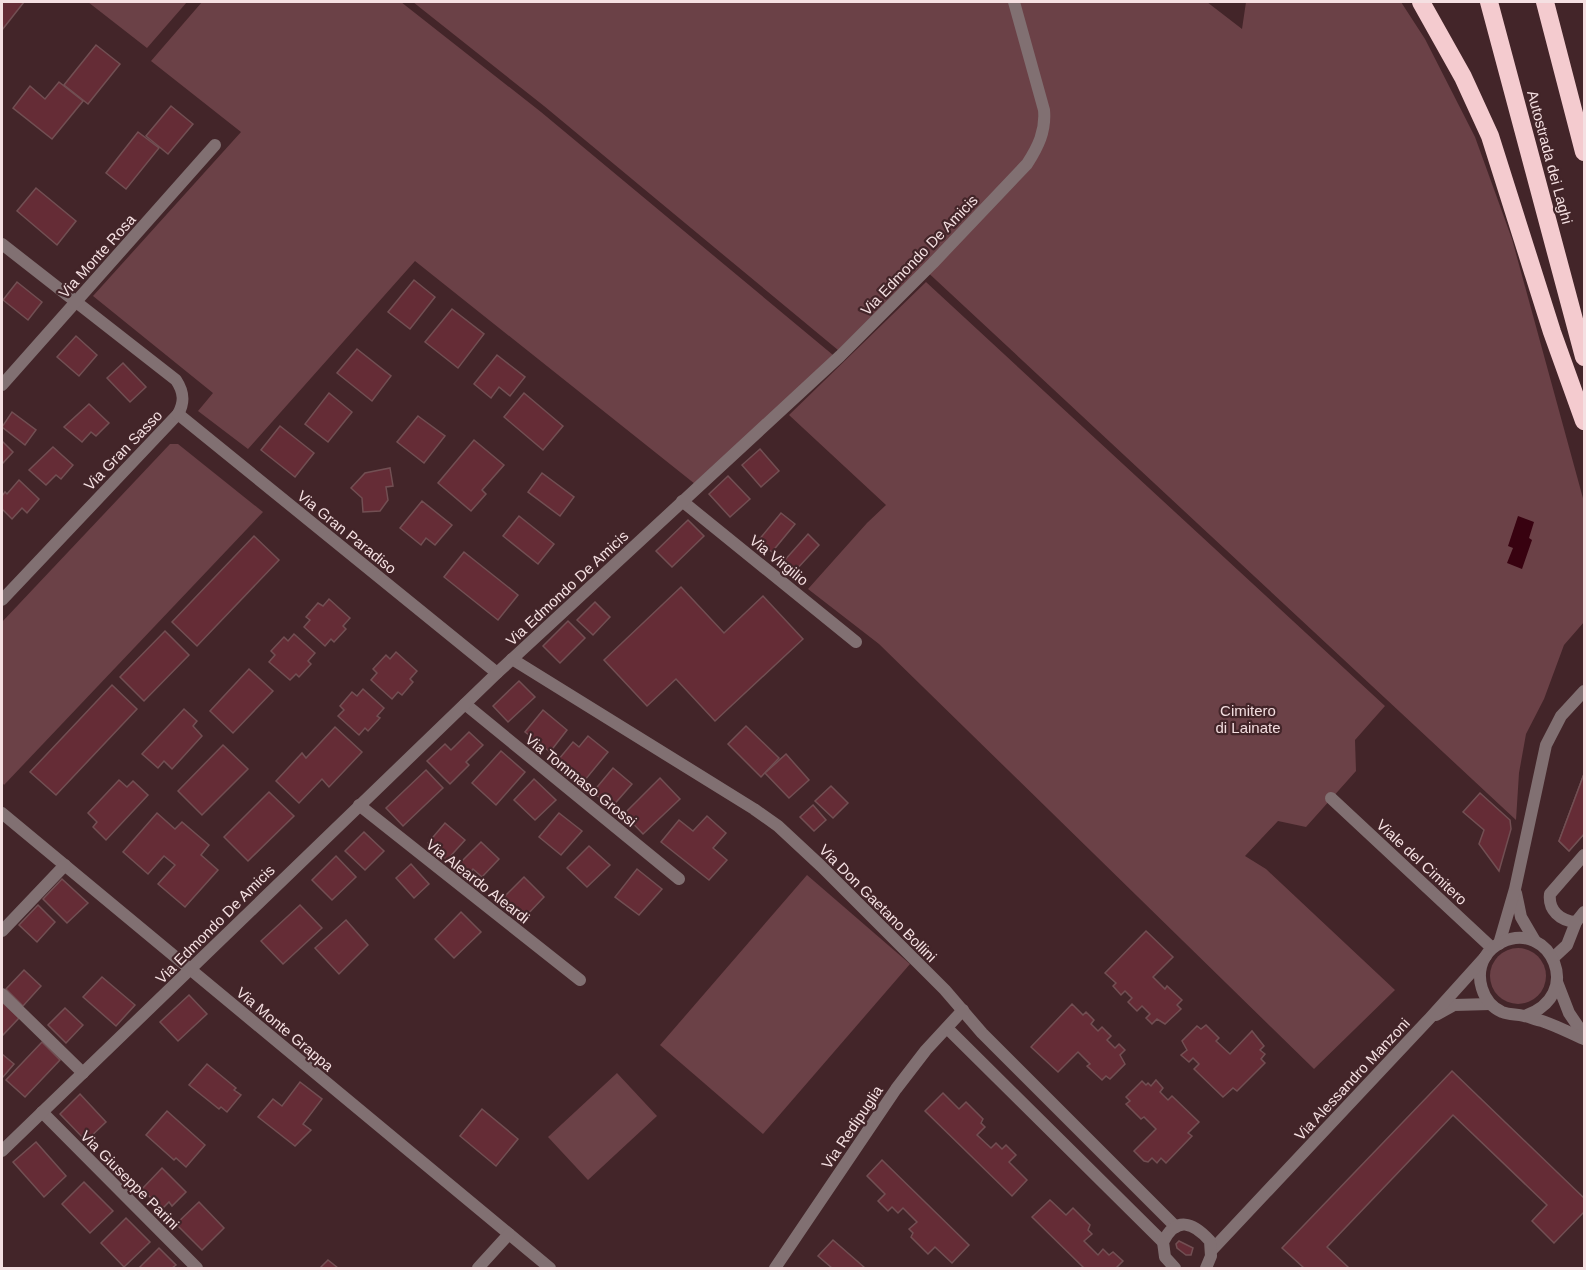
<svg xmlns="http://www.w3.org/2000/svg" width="1586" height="1270" viewBox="0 0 1586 1270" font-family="Helvetica,sans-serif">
	<rect width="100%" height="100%" fill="#432529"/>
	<g fill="#6b4147">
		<polygon points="88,2 187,2 147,48"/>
		<polygon points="202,2 401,2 541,112 833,355 695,484 415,261 248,449 198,411 213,393 93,296 241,132 151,61"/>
		<polygon points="413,2 1207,2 1242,29 1246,2 1401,2 1425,39 1475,137 1512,239 1584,502 1584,622 1564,645 1544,699 1526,734 1519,773 1516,820 922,267 838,350 544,106"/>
		<polygon points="926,282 1385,706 1355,740 1356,771 1306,827 1278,821 1245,856 1266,869 1395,990 1314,1069 879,644 808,589 867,523 886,505 789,415"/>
		<polygon points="170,444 178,444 263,512 4,785 2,782 2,622"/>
		<polygon points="807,875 910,964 763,1134 660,1045"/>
		<circle cx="1518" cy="976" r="28"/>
		<polygon points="617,1073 657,1116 588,1180 548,1137"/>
	</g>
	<polygon fill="#380210" points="1518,516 1534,522 1529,538 1532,540 1522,569 1507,563 1513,548 1508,546"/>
	<g fill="#652c36" stroke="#724f53" stroke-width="1.5">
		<polygon points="2,2 24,2 2,30"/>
		<polygon points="96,45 120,64 88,104 64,85"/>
		<polygon points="59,82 83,101 52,139 13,108 30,86 45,99"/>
		<polygon points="171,106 193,124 168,154 146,136"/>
		<polygon points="138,132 159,148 126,189 106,173"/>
		<polygon points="36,188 76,221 57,245 17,211"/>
		<polygon points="414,280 435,297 410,329 388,312"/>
		<polygon points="17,282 42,302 28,320 3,300"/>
		<polygon points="452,309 484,334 458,368 425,342"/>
		<polygon points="76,336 97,355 79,376 57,357"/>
		<polygon points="357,349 391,376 372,401 337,373"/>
		<polygon points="497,355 525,377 510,396 499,387 491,398 474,384"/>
		<polygon points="123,363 146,387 130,402 107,378"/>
		<polygon points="329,393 352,412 328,442 305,424"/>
		<polygon points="524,393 563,426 543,450 504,417"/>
		<polygon points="89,404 109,423 96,436 91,432 82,442 64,427"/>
		<polygon points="12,412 36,430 25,445 2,427"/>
		<polygon points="418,416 445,436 424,463 397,442"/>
		<polygon points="280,426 314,453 295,477 261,450"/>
		<polygon points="474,440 504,465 482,490 486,494 471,511 438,483"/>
		<polygon points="2,441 13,452 2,464"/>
		<polygon points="53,447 73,465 61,479 56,475 46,485 29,470"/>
		<polygon points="760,449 779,471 761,487 742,465"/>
		<polygon points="390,468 393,486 386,487 388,500 380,511 363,512 362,498 351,488 365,473"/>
		<polygon points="542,473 574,497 560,516 528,492"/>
		<polygon points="728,476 750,499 730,517 709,494"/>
		<polygon points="19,480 39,499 27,513 22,508 12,519 2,509 2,496 5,492 7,494"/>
		<polygon points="422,501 452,525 435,545 426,538 421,545 400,528"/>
		<polygon points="781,513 795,524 772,552 758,541"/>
		<polygon points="519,516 554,544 538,564 503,536"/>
		<polygon points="688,520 704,536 672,567 656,551"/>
		<polygon points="808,534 819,545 795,571 784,561"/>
		<polygon points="254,536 279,560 197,646 172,622"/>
		<polygon points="464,552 518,595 498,620 444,577"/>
		<polygon points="681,587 724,633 763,596 803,639 715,721 676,679 647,706 604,660"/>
		<polygon points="329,599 350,618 343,626 346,629 334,642 331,639 325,646 304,627 310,620 306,617 318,603 323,606"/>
		<polygon points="595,602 610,617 593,635 577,620"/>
		<polygon points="568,621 585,638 560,663 543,646"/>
		<polygon points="165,631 189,655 144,701 120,677"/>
		<polygon points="294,634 315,653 308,661 311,664 299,677 296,674 290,680 269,662 275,655 271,651 284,637 288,641"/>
		<polygon points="396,652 417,671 410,679 413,682 402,695 398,692 392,699 371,680 377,673 373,669 386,655 390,659"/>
		<polygon points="249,669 273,691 233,733 210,711"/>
		<polygon points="519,681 535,697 508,722 493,706"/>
		<polygon points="112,685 137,709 56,795 30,772"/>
		<polygon points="363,689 384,708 377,716 380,718 368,731 365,728 359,735 338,716 344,710 340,706 352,692 357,696"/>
		<polygon points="184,709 197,721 193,726 202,736 172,769 164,761 158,768 142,754"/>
		<polygon points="543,710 567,730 550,752 525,732"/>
		<polygon points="746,726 779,758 761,777 728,744"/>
		<polygon points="335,727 362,752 329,787 322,779 299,803 276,781 302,753 306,758"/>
		<polygon points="469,732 483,745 466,762 469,765 450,784 427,761 445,744 451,750"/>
		<polygon points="588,736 608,752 580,786 554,765 573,742 579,747"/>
		<polygon points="223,745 248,769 202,815 178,791"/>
		<polygon points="501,751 525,772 496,805 472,783"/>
		<polygon points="786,754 809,780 789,798 765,773"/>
		<polygon points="613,768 632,784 611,808 593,792"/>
		<polygon points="426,770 443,788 403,826 386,808"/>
		<polygon points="1584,774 1584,834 1569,851 1559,841"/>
		<polygon points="1584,774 1584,834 1569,851 1559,841"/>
		<polygon points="660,778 680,799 643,834 624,814"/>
		<polygon points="534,779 556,800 535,820 514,800"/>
		<polygon points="119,780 127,787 133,781 148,795 106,840 93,827 97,822 88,813"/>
		<polygon points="831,786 848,803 833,818 815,801"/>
		<polygon points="269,792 294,816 248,861 224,837"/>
		<polygon points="1480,793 1510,820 1511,829 1499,871 1479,844 1484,830 1463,812"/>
		<polygon points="813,805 826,820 814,831 800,817"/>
		<polygon points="157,813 175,829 182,822 209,845 201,855 218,870 185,907 158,884 175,865 164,856 148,874 123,852"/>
		<polygon points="559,813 582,831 561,855 539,837"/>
		<polygon points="707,816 726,833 713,848 727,860 709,880 661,842 679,820 693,831"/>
		<polygon points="445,823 465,840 447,860 428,843"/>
		<polygon points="364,832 384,851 365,870 345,851"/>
		<polygon points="481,842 499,859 482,877 473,869 470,873 460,863"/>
		<polygon points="589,846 610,865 587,887 567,868"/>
		<polygon points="336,856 356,877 332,900 312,880"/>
		<polygon points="411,864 429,884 414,898 396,878"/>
		<polygon points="637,869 662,889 639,915 615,897"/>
		<polygon points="524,877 544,897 525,917 504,897"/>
		<polygon points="62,879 88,903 67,923 43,899"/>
		<polygon points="38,905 55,922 37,942 19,925"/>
		<polygon points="300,905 322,928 283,964 261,941"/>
		<polygon points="461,912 481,932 454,958 435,939"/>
		<polygon points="346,920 368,945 339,974 315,948"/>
		<polygon points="1146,931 1173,957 1153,977 1165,989 1167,986 1182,1000 1177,1005 1181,1009 1165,1024 1157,1019 1152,1024 1146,1018 1150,1014 1142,1006 1137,1011 1128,1002 1132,998 1125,991 1121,995 1113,986 1116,983 1105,973"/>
		<polygon points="24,970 41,986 23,1006 6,989"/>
		<polygon points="102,977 135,1005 116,1026 83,997"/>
		<polygon points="189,995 207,1014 178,1041 160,1022"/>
		<polygon points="2,1002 19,1018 2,1036"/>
		<polygon points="1072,1004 1083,1015 1086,1012 1094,1020 1091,1024 1098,1031 1102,1027 1111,1036 1107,1040 1115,1048 1119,1044 1125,1050 1120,1055 1125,1064 1110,1079 1106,1076 1102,1080 1087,1066 1090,1064 1078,1052 1058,1072 1031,1047"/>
		<polygon points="65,1008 83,1025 66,1043 48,1025"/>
		<polygon points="1206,1025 1219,1038 1216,1041 1230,1054 1252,1031 1264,1046 1260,1050 1265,1054 1261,1059 1265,1063 1237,1091 1233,1088 1223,1097 1194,1069 1199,1064 1193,1058 1189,1062 1181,1055 1187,1050 1182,1041 1197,1026 1201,1029"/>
		<polygon points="42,1042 60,1060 25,1097 6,1080"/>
		<polygon points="2,1054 14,1064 3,1077 2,1076"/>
		<polygon points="207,1064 236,1088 234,1090 241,1095 227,1112 221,1107 219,1109 189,1085"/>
		<polygon points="1452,1071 1584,1198 1584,1212 1554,1243 1532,1221 1547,1205 1453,1115 1327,1247 1349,1268 1304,1268 1282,1248"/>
		<polygon points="1156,1080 1163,1088 1160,1092 1168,1100 1172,1096 1199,1122 1188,1133 1192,1136 1166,1163 1161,1158 1157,1163 1152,1158 1148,1162 1144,1161 1134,1151 1156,1129 1144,1117 1141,1119 1126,1104 1130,1101 1126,1097 1142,1081 1146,1085 1148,1083 1151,1086"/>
		<polygon points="300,1082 322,1099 303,1124 311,1130 295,1146 258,1117 273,1099 282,1106"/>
		<polygon points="943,1093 959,1109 966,1102 983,1119 981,1123 985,1127 977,1135 991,1148 996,1143 1002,1149 1006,1145 1016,1155 1009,1162 1027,1180 1012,1196 925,1111"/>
		<polygon points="80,1094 106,1122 86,1141 60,1114"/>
		<polygon points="482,1109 518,1139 496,1166 460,1136"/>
		<polygon points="167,1111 205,1145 186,1167 176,1158 174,1160 146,1135"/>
		<polygon points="36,1142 66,1176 44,1197 13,1162"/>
		<polygon points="882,1160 969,1245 952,1263 935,1247 928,1254 911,1237 913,1233 909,1229 917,1222 903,1208 898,1213 892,1207 888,1211 878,1201 885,1194 867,1176"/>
		<polygon points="162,1168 186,1192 172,1206 169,1202 162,1209 142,1189"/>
		<polygon points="84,1182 113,1211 90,1233 62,1204"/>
		<polygon points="1050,1200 1066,1215 1073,1208 1090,1225 1088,1230 1092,1234 1084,1241 1098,1255 1103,1249 1109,1255 1113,1252 1123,1261 1116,1268 1084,1268 1032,1217"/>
		<polygon points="199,1202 224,1228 202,1250 176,1224"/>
		<polygon points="126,1218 150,1242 124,1267 101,1243"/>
		<polygon points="833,1240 865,1268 832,1268 818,1256"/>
		<polygon points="1179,1241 1193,1248 1191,1255 1186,1255 1177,1248 1176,1244"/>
		<polygon points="159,1248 176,1265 172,1268 139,1268"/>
		<polygon points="328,1260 338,1268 320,1268"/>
	</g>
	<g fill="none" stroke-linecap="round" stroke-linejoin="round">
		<g stroke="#817072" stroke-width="12">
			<path d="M2,244l174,136c8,12 9,22 2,34l-176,186"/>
			<polyline points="2,385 215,145"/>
			<polyline points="178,414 497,673"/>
			<polyline points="682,501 856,642"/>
			<polyline points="512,659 754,809 778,826 821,866 945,990 982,1033 1176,1227"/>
			<polyline points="465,704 679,879"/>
			<polyline points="1331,798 1492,948"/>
			<polyline points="359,805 580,980"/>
			<polyline points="2,813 550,1268"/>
			<polyline points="1516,893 1521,917 1535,941"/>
			<path d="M1576,922c-16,-1 -28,-12 -26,-28l34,-39"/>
			<polyline points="2,931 65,865"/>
			<polyline points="1499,944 1515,889 1546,745 1561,716 1584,691"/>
			<polyline points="1553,958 1567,945 1576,922 1584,912"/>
			<polyline points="1557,982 1569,1013 1584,1035"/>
			<polyline points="2,994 83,1073"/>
			<polyline points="1436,1015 1454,1005 1490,1004"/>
			<path d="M1524,1016c62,-20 26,-97 -22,-74 -6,3 -13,8 -17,15 -11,19 -3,46 17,55 8,3 14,2 22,4 6,1 12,4 18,5 15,5 28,12 42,18"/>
			<polyline points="947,1028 1163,1242"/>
			<polyline points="42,1112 197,1268"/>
			<path d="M2,1151l495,-478 343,-317 93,-93 94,-99c11,-17 19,-33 17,-54l-30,-108"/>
			<polyline points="1211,1251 1430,1018 1486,956"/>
			<polyline points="478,1268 509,1234"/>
			<polyline points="775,1268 896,1089 926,1050 963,1010"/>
			<path d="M1175,1268l-10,-11 -2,-15c13,-26 30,-20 47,-1l1,15 -5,12"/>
		</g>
		<g stroke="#f4cbcf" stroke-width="18">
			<polyline points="1421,2 1463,77 1490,136 1552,332 1584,421"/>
			<polyline points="1489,2 1584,357"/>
			<polyline points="1545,2 1584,152"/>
		</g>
	</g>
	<g text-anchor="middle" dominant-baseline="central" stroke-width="4.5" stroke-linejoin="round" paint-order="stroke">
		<g font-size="15" fill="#f5e0e2" stroke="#432529">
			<text transform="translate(1550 157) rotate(75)">Autostrada dei Laghi</text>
			<text transform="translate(919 255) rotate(-46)">Via Edmondo De Amicis</text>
			<text transform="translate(97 256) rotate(-48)">Via Monte Rosa</text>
			<text transform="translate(123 450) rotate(-46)">Via Gran Sasso</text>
			<text transform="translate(347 532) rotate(39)">Via Gran Paradiso</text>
			<text transform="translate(779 560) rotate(39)">Via Virgilio</text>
			<text transform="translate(567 588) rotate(-43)">Via Edmondo De Amicis</text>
			<text transform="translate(581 780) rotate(39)">Via Tommaso Grossi</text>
			<text transform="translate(1422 862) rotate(43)">Viale del Cimitero</text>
			<text transform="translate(478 881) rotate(38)">Via Aleardo Aleardi</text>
			<text transform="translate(878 903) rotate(45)">Via Don Gaetano Bollini</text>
			<text transform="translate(215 924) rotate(-45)">Via Edmondo De Amicis</text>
			<text transform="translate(285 1029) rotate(40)">Via Monte Grappa</text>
			<text transform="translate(1352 1079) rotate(-47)">Via Alessandro Manzoni</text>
			<text transform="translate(852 1127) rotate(-56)">Via Redipuglia</text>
			<text transform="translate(130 1180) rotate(45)">Via Giuseppe Parini</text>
		</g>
		<g font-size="15" fill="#f2dddf" stroke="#432529">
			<text x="1248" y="710">Cimitero<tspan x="1248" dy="17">di Lainate</tspan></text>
		</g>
	</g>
	<rect width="1586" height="1270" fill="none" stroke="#f5e0e2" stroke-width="6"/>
</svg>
